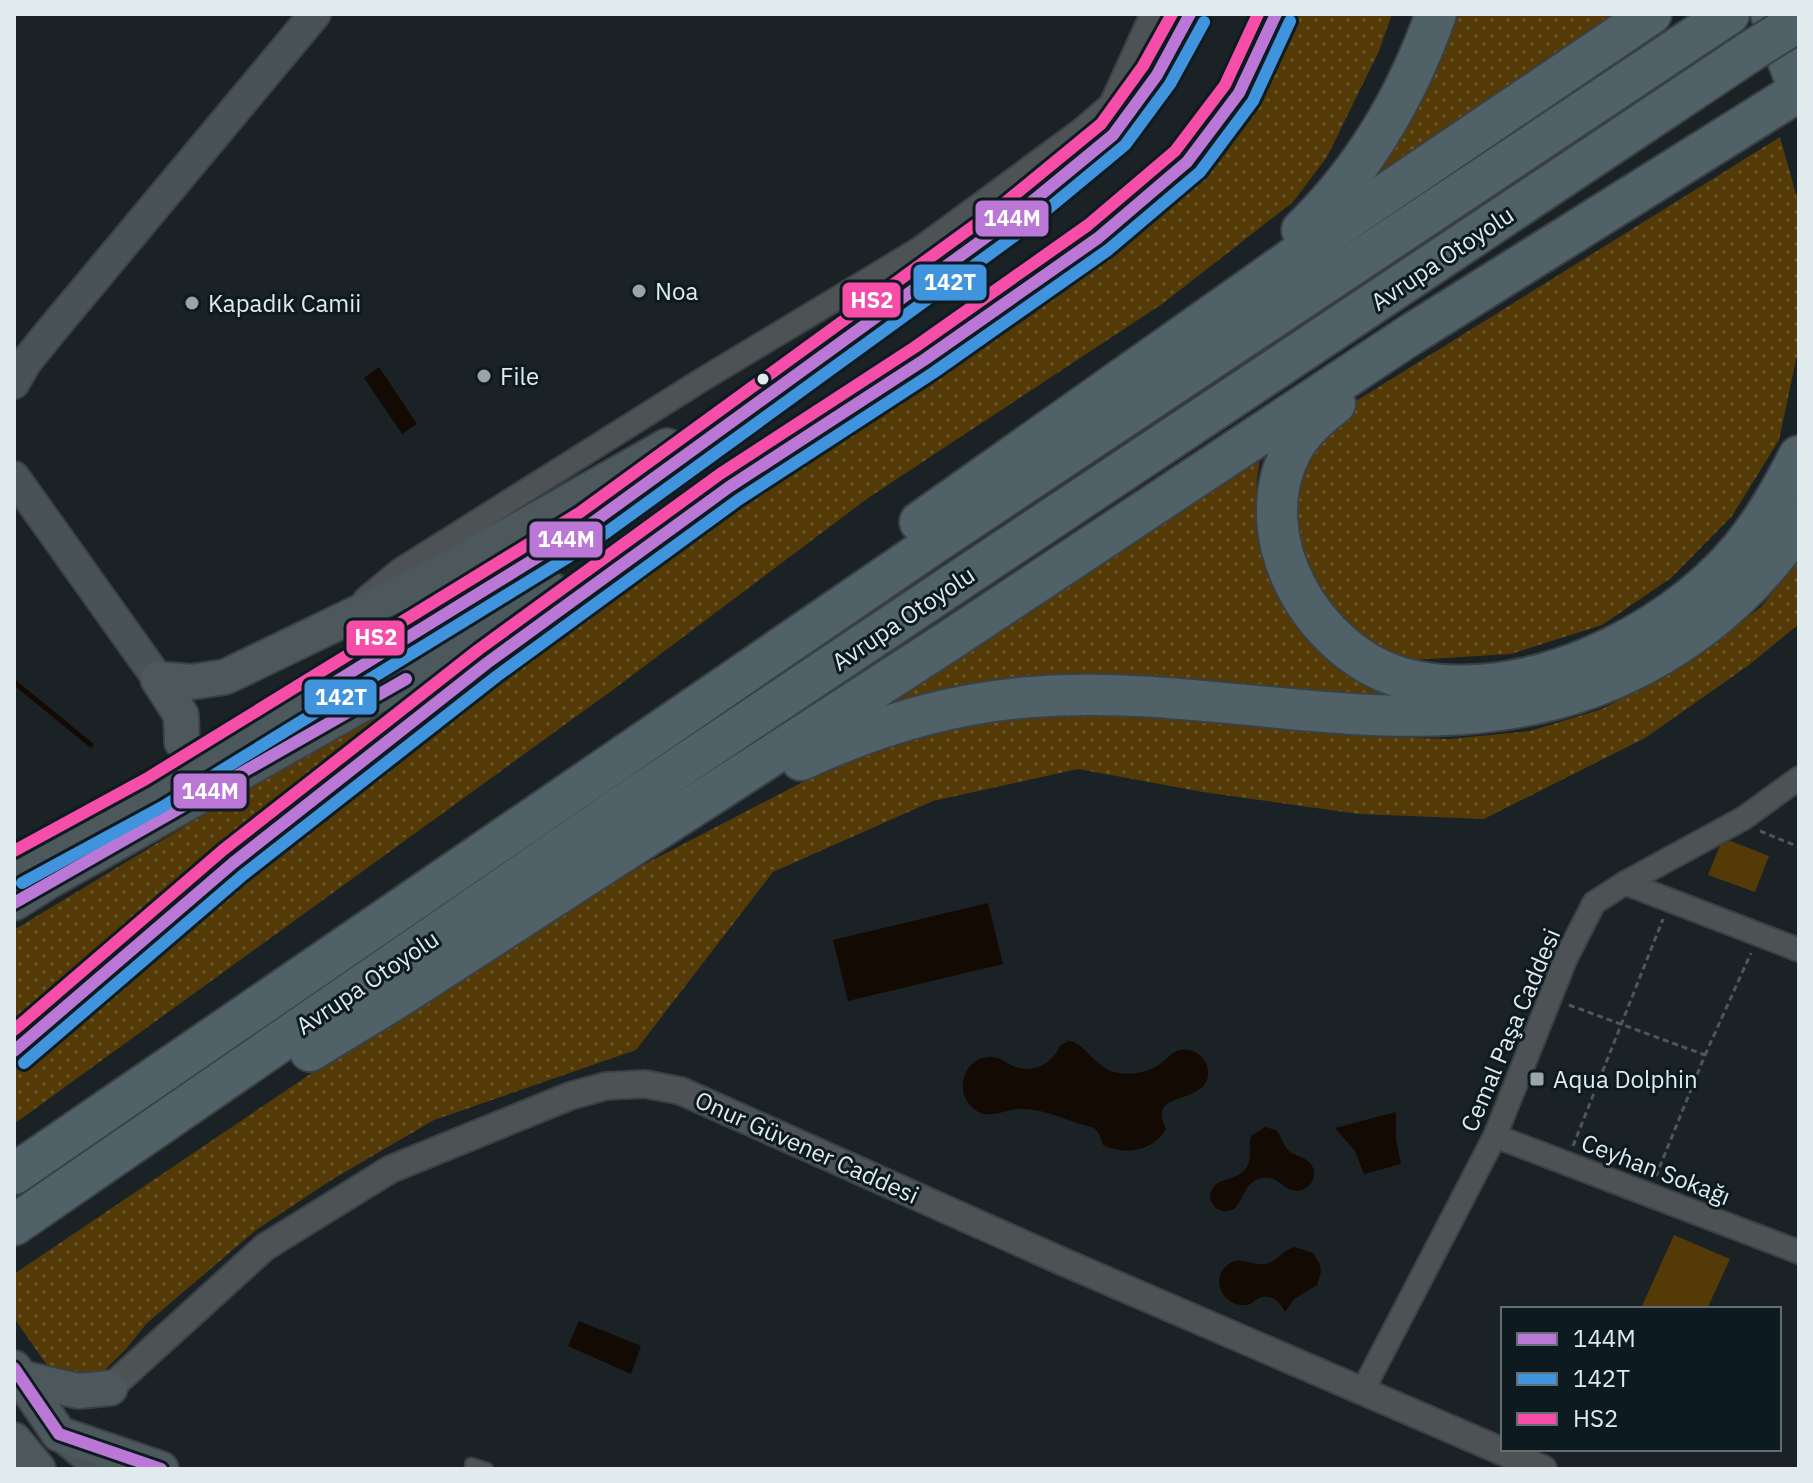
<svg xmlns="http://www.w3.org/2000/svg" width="1813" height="1483" viewBox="0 0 1813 1483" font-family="'IBM Plex Sans',sans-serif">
	<defs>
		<pattern id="green-dots" width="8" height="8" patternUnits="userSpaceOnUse" patternTransform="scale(2)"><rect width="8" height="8" fill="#533a06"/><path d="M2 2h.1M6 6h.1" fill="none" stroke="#6b572b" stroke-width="1.8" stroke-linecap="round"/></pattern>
	</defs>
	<rect width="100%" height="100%" fill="#1a2226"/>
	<g fill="url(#green-dots)">
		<polygon points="1295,14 1392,14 1379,51 1327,157 1293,202 1162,304 868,498 614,689 14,1124 14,1070 218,890 539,643 636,572 816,449 1193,185 1254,113"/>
		<polygon points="1454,14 1625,14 1365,194 1421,103"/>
		<polygon points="1780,137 1799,205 1799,346 1779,440 1732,516 1671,578 1602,625 1511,654 1411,660 1342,629 1312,583 1295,540 1299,470 1348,406"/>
		<path d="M1262,450c-14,60 -3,113 30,166 6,8 10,18 17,26 23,24 54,39 83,53l-524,19z"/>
		<polygon points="1799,558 1799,624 1749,665 1645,738 1484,819 1359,814 1203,792 1078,769 933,801 773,872 636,1050 434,1120 333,1179 256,1230 147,1323 126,1349 104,1371 83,1379 51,1371 14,1318 14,1274 395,1017 645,864 870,747 967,724 1054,716 1253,718 1353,736 1449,739 1530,731 1602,709 1679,668 1761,607"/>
		<polygon points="484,645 47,991 14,1023 14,930"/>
	</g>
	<g fill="#533a06">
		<polygon points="1723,838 1769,856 1755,892 1708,875"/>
		<polygon points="1674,1235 1730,1259 1707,1309 1650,1309 1642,1306"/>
	</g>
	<g fill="#130a03">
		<polygon points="379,367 417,424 402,434 364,378"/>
		<polygon points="988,903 1003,964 848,1001 833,940"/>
		<path d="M1068,1041c18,1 25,27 50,32 17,3 35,-2 47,-13 5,-5 8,-8 15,-10 15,-3 30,10 28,25 -3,31 -62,14 -42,54 -13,22 -40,27 -63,16 -6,-20 -8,-16 -25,-22 -22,-7 -46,-19 -71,-12 -12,3 -23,7 -34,-3 -19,-15 -10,-49 15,-51 9,-1 15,4 23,8 21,10 40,0 49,-19z"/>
		<polygon points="1396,1112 1396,1139 1401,1164 1364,1174 1355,1151 1335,1128"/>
		<path d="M1265,1127l11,3c6,7 7,15 13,21 7,6 16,5 22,13 8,11 -1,27 -15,27 -15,-1 -19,-20 -40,-11 -12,6 -13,21 -22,29 -11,5 -20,1 -24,-10 0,-24 25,-15 36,-31 7,-10 2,-21 5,-32z"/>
		<path d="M1295,1247l18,6 7,12 1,7 -4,13 -23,14 -9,13c-4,-8 -9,-14 -18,-15 -9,-1 -10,4 -17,7 -17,6 -35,-11 -30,-28 2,-6 6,-11 12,-14 13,-5 24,6 37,1 10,-4 14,-13 26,-16z"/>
		<polygon points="579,1321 641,1346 631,1374 568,1346"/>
	</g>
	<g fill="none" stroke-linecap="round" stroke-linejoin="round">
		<polyline stroke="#130a03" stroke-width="5" points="14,682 91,745"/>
		<defs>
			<polyline id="service" points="471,1464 487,1469"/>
			<g id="minor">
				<polyline points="365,599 400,570 700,381 919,249 1081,130 1111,104 1152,14"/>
				<polyline points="1625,883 1799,950"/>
				<polyline points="1495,1136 1799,1252"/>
				<polyline points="1363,1390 1495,1136 1566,958 1594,903 1625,883 1744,818 1799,778"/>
			</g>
			<polyline id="tertiary" points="110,1388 265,1247 391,1169 570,1096 606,1086 645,1084 681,1091 1059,1260 1543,1469"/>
			<g id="secondary">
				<polyline points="14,383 26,362 51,331 315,14"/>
				<polyline points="14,477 158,679"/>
				<polyline points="63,1437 102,1469"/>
			</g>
			<g id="primary">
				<polyline points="182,742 181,715 158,679 191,682 225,677 445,571 667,446"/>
				<polyline points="14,869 154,793 588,526 1011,219 1113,135 1157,75 1190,14"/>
				<polyline points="14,903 49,881 428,667 552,590"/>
				<polyline points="14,1051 233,863 487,663 729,487 924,360 1098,238 1187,162 1239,93 1276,14"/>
				<polyline points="14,1368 59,1434 161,1469"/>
				<polyline points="21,1378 78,1391 110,1388"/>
				<polyline points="14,1440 38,1469"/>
			</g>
			<g id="motorway">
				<polyline points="1771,14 1799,90"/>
				<path d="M1302,230c63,-61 105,-134 134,-216"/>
				<path d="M1335,404c-16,12 -32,26 -42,44 -49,88 21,207 113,231 115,29 262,-42 335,-130 24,-29 41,-60 58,-93"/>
				<polyline points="920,522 1347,220 1651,14"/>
				<path d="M801,760c74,-34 150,-57 231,-63 213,-17 430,76 628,-42 55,-32 105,-79 139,-132"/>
				<polyline points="310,1051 397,998 947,642 1410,335 1799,91"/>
				<polyline points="14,1174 936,542 1729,14"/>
				<polyline points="14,1225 638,795 1751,51"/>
			</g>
		</defs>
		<use href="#service" stroke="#3a4043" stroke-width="15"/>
		<use href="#minor" stroke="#3a4043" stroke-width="26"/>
		<use href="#tertiary" stroke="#3a4043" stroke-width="30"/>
		<use href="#secondary" stroke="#3a4043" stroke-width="34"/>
		<use href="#primary" stroke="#3a4043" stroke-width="38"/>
		<use href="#motorway" stroke="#3a4043" stroke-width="44"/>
		<g stroke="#505658" stroke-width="3" stroke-dasharray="6 4" stroke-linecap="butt">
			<polyline points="1760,831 1799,847"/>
			<polyline points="1569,1005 1705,1055 1656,1176"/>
			<polyline points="1705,1055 1751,953"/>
			<polyline points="1573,1146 1663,919"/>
		</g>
		<use href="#service" stroke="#4d5355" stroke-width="11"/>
		<use href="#minor" stroke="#4d5355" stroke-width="22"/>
		<use href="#tertiary" stroke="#4d5355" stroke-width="26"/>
		<use href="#secondary" stroke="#495255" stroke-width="30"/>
		<use href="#primary" stroke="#4c585c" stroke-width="34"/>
		<use href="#motorway" stroke="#506167" stroke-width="40"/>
		<defs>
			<polyline id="motorway-bridge" points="1751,51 1799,21"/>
		</defs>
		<use href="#motorway-bridge" stroke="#3a4043" stroke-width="44" stroke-linecap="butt"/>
		<use href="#motorway-bridge" stroke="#506167" stroke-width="40"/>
		<defs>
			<g id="bus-1">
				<polyline points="332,684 588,526 1011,219 1113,135 1157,75 1190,14"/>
				<polyline points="14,903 406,679"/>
				<polyline points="14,1051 233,863 487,663 729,487 924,360 1098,238 1187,162 1239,93 1276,14"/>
				<polyline points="14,1368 59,1434 161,1469"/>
			</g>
			<g id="bus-2">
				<polyline points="22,883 162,807 596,540 1020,232 1125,145 1170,84 1204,22"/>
				<polyline points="24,1063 243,875 497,676 738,500 933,373 1108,250 1200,172 1253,101 1290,21"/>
			</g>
			<g id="bus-3">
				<polyline points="14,851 146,779 579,513 1001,206 1101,124 1143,66 1172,14"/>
				<polyline points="14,1030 223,850 478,650 720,474 915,347 1088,225 1175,151 1225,85 1258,14"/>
			</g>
		</defs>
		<use href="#bus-1" stroke="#0d1b20" stroke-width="18"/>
		<use href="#bus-2" stroke="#0d1b20" stroke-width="18"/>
		<use href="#bus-3" stroke="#0d1b20" stroke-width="18"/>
		<use href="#bus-1" stroke="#ba77d6" stroke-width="12"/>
		<use href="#bus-2" stroke="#4094de" stroke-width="12"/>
		<use href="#bus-3" stroke="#f54da8" stroke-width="12"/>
	</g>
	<g fill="#9ba4a7" stroke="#0d1b20" stroke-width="3">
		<circle cx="639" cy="291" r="8"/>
		<circle cx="192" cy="303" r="8"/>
		<circle cx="484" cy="376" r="8"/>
		<rect x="1529" y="1071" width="16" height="16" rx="4"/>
	</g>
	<circle fill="#e1eaed" stroke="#0d1b20" stroke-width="3" cx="763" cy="379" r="7"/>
	<g text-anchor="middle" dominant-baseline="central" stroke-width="6" stroke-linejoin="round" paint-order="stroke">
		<g font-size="24" fill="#e1eaed" stroke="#0d1b20">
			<text transform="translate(1442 258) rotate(-34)">Avrupa Otoyolu</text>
			<text transform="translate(903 618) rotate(-34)">Avrupa Otoyolu</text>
			<text transform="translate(367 982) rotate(-34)">Avrupa Otoyolu</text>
			<text transform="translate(1510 1030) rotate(-67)">Cemal Paşa Caddesi</text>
			<text transform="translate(807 1147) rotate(24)">Onur Güvener Caddesi</text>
			<text transform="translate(1656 1169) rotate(21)">Ceyhan Sokağı</text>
		</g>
		<g font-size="24" fill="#e1eaed" stroke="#0d1b20" text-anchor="start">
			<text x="655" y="291">Noa</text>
			<text x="208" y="303">Kapadık Camii</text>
			<text x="500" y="376">File</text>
			<text x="1553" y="1079">Aqua Dolphin</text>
		</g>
	</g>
	<g stroke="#0d1b20" stroke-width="3">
		<rect x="974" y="199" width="76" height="39" rx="8" fill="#ba77d6"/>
		<rect x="912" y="263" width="76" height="39" rx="8" fill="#4094de"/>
		<rect x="841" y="281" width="61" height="38" rx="8" fill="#f54da8"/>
		<rect x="528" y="520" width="76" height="39" rx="8" fill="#ba77d6"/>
		<rect x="345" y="619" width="61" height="38" rx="8" fill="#f54da8"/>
		<rect x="303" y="678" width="75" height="38" rx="8" fill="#4094de"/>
		<rect x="172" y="772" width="76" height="38" rx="8" fill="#ba77d6"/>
	</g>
	<g font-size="22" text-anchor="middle" font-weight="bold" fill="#fff">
		<text x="1012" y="226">144M</text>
		<text x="950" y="290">142T</text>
		<text x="872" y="308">HS2</text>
		<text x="566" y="547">144M</text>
		<text x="376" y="645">HS2</text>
		<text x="341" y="705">142T</text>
		<text x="210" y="799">144M</text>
	</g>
	<rect width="1813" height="1483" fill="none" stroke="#e1eaed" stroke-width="32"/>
	<rect x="1501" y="1307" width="280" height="144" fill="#0d1b20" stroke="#626e72" stroke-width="2"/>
	<rect x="1517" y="1333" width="40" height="12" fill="#ba77d6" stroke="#626e72" stroke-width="2"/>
	<text x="1573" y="1347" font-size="24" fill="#e1eaed">144M</text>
	<rect x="1517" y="1373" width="40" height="12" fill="#4094de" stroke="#626e72" stroke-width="2"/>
	<text x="1573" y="1387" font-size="24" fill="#e1eaed">142T</text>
	<rect x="1517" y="1413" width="40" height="12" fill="#f54da8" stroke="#626e72" stroke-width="2"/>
	<text x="1573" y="1427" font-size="24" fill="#e1eaed">HS2</text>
</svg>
